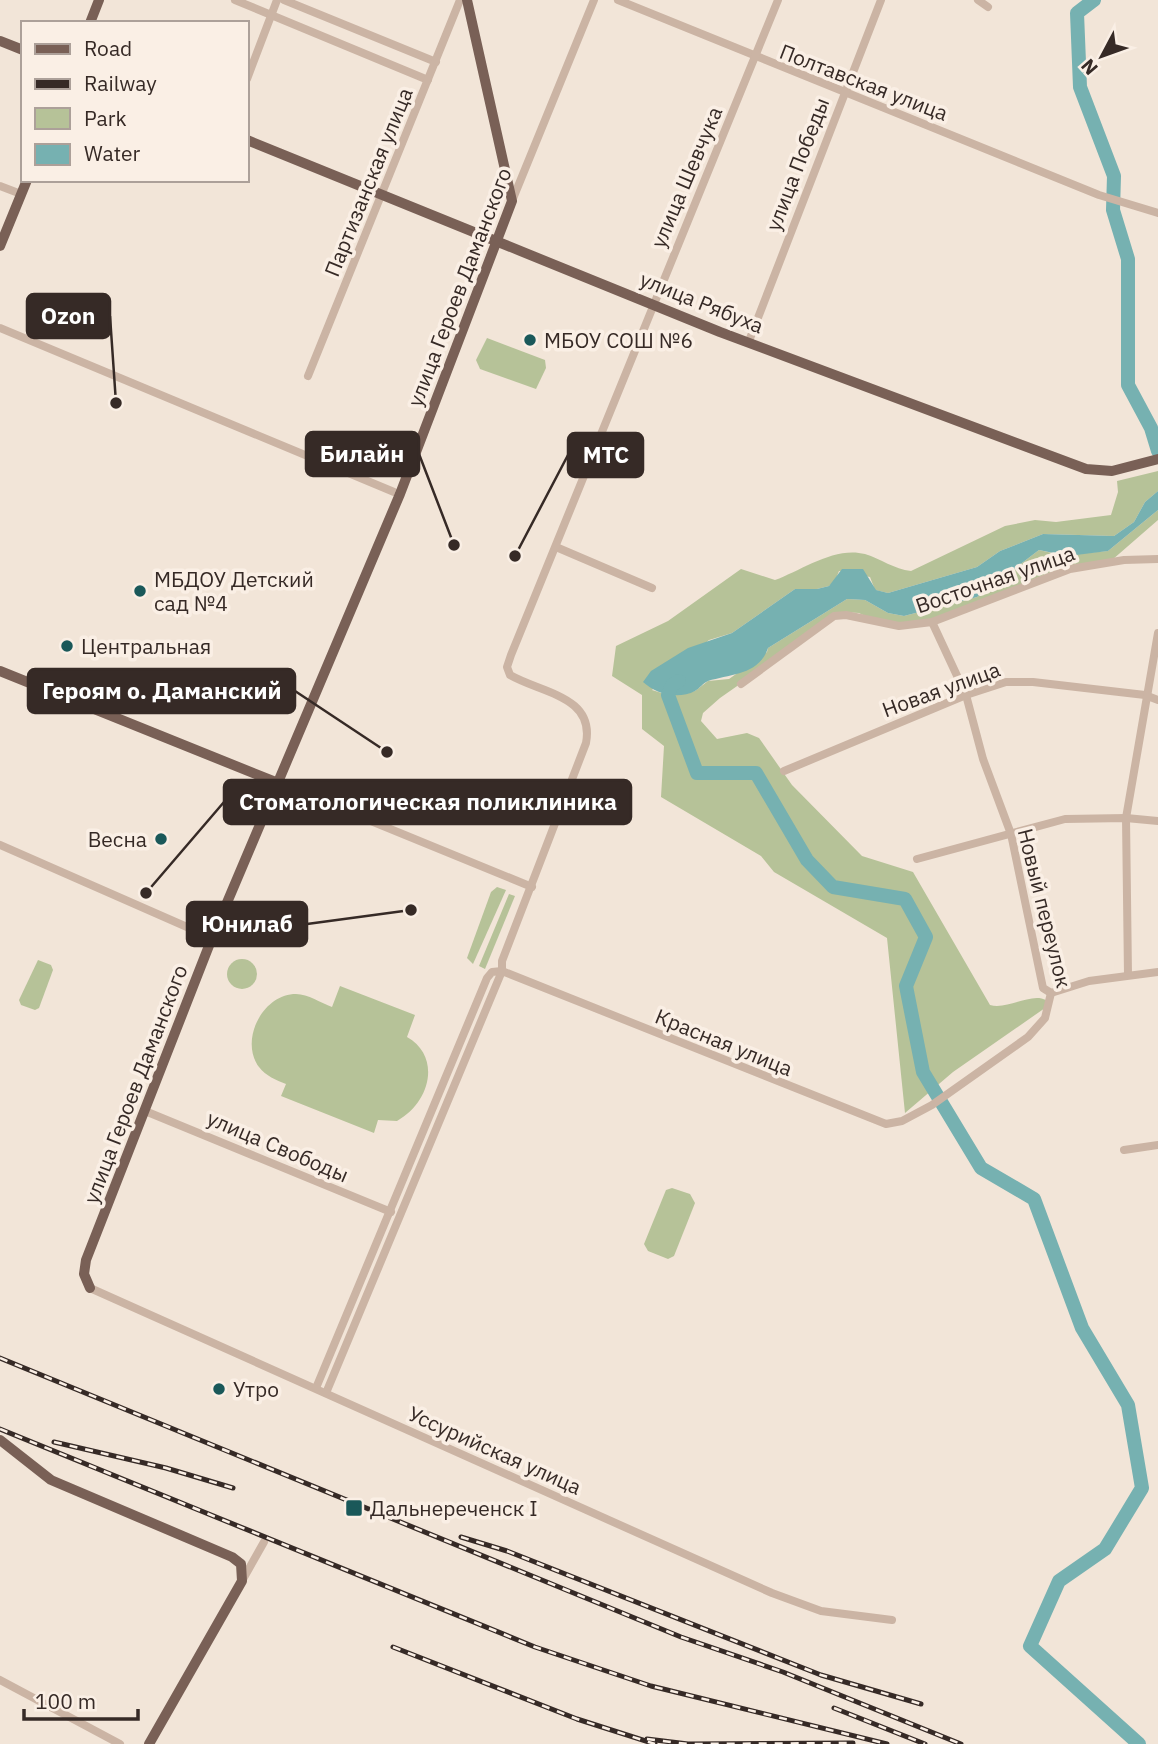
<svg xmlns="http://www.w3.org/2000/svg" width="1158" height="1744" viewBox="0 0 1158 1744" font-family="'IBM Plex Sans',sans-serif">
	<rect width="100%" height="100%" fill="#f2e5d8"/>
	<g fill="#b6c298">
		<polygon points="487,338 545,360 546,368 536,389 480,369 476,360"/>
		<path d="M1158,471v20l-13,11 -11,20 -20,14 -71,-2 -43,17 -23,16 -89,26 -13,-3 -5,-13 -31,-6 -4,10 -6,5 -12,3h-22l-63,44 -23,7 -57,50 16,5 27,-4 13,-10 21,-2 38,-27 1,-4 79,-49 18,1 23,13 16,3 73,-19 62,-47 22,5 47,-4 50,-41v10l-46,40 -51,8 -132,54 -30,5 -26,-7 -14,-7 -16,-1 -123,86 -17,15 -2,8 16,18 30,-6 12,5 33,47 70,71 51,16 77,133c18,5 41,-13 56,-5l-1,8 -92,64 -48,41 -18,-175 -113,-66 -13,-16 -100,-59 3,-51 -22,-17v-34l-30,-19 4,-30 52,-25 73,-52 34,11c27,-10 60,-34 90,-26 16,5 29,15 46,17l94,-45 30,-6 21,2 55,-7 7,-23 -1,-11z"/>
		<polygon points="497,887 506,890 473,964 467,958 491,892"/>
		<polygon points="509,894 515,896 485,969 479,966"/>
		<circle cx="242" cy="974" r="15"/>
		<polygon points="38,960 51,965 53,970 39,1008 35,1010 21,1005 19,1000"/>
		<path d="M340,986l75,29 -8,22c35,20 23,66 -10,84l-19,-1 -4,13 -93,-37 5,-12c-10,-4 -20,-8 -27,-17 -20,-27 4,-73 37,-73 12,0 25,9 36,13z"/>
		<polygon points="672,1188 690,1194 695,1203 674,1256 668,1259 648,1251 644,1244 666,1190"/>
	</g>
	<path fill="#76b1b1" d="M1158,491v19l-50,41 -40,5 -29,-6 -62,47 -73,19 -16,-3 -23,-13 -18,-1 -79,49c-9,27 -37,26 -60,33 -5,2 -8,7 -13,10 -17,9 -39,3 -52,-9l8,-11 37,-23 44,-15 63,-44h22l12,-3 13,-17h21l13,21 12,3 89,-26 23,-16 43,-17 71,2 20,-14 11,-20z"/>
	<g fill="none" stroke-linecap="round" stroke-linejoin="round">
		<g stroke="#76b1b1" stroke-width="14">
			<polyline points="1094,0 1077,13 1080,87 1114,176 1113,210 1128,259 1128,385 1151,428 1158,451"/>
			<polyline points="679,681 672,685 668,695 697,773 756,773 807,860 833,887 905,899 926,937 906,986 923,1072 981,1168 1034,1199 1082,1328 1128,1405 1142,1488 1105,1549 1059,1581 1030,1646 1139,1744"/>
		</g>
		<g stroke="#cbb4a4" stroke-width="8">
			<polyline points="235,0 428,80"/>
			<polyline points="284,0 436,62"/>
			<polyline points="618,0 1099,195 1158,213"/>
			<polyline points="978,0 988,7"/>
			<polyline points="247,79 277,0"/>
			<polyline points="0,186 21,194"/>
			<polyline points="512,201 594,0"/>
			<polyline points="0,328 394,492"/>
			<polyline points="749,341 881,0"/>
			<polyline points="308,376 460,0"/>
			<polyline points="556,547 652,588"/>
			<polyline points="932,622 966,695 983,759 1011,834 1043,988 1051,993"/>
			<polyline points="741,684 834,616 846,615 899,626 932,622 1070,569 1124,560 1158,559"/>
			<polyline points="784,771 966,695 1006,682 1033,682 1145,695 1158,700"/>
			<polyline points="278,783 532,887"/>
			<polyline points="0,845 212,938"/>
			<polyline points="917,859 1065,819 1126,818 1158,821"/>
			<polyline points="502,971 886,1124 902,1121 932,1105 1028,1037 1045,1018 1051,993"/>
			<polyline points="1128,975 1126,818 1158,633"/>
			<polyline points="1051,993 1089,981 1158,972"/>
			<polyline points="145,1111 391,1212"/>
			<polyline points="1124,1150 1158,1145"/>
			<polyline points="90,1288 772,1593 821,1611 892,1620"/>
			<polyline points="316,1388 487,978 492,972 502,971"/>
			<path d="M326,1393l176,-422v-10l84,-218c9,-47 -45,-50 -76,-68l-3,-8 4,-12 267,-655"/>
			<polyline points="242,1581 264,1542"/>
			<polyline points="0,1680 120,1744"/>
		</g>
		<g stroke="#796056" stroke-width="10">
			<polyline points="90,23 99,0"/>
			<polyline points="0,41 23,50"/>
			<polyline points="247,140 720,332 1086,469 1112,471 1158,459"/>
			<polyline points="0,246 27,180"/>
			<polyline points="0,671 278,783"/>
			<polyline points="90,1288 84,1274 86,1260 212,938 400,494 512,201 467,0"/>
			<polyline points="0,1440 51,1480 232,1557 241,1564 242,1581 149,1744"/>
		</g>
		<defs>
			<g id="rail">
				<polyline points="0,1358 681,1637 783,1672 961,1744"/>
				<polyline points="0,1429 535,1647 651,1686 887,1744"/>
				<polyline points="54,1442 166,1468 233,1488"/>
				<polyline points="461,1537 507,1551 821,1675 921,1704"/>
				<polyline points="393,1647 577,1719 655,1744"/>
				<polyline points="834,1708 925,1744"/>
				<polyline points="647,1739 688,1744 853,1743"/>
			</g>
		</defs>
		<use href="#rail" stroke="#362a26" stroke-width="5"/>
		<use href="#rail" stroke="#faefe5" stroke-width="2.5" stroke-dasharray="8" stroke-linecap="butt"/>
	</g>
	<g fill="#1a5859" stroke="#faefe5" stroke-width="2.5">
		<circle cx="530" cy="340" r="7"/>
		<circle cx="140" cy="591" r="7"/>
		<circle cx="67" cy="646" r="7"/>
		<circle cx="161" cy="839" r="7"/>
		<circle cx="219" cy="1389" r="7"/>
		<rect x="345" y="1499" width="18" height="18" rx="3.5"/>
	</g>
	<g text-anchor="middle" dominant-baseline="central" stroke-width="7" stroke-linejoin="round" paint-order="stroke">
		<g font-size="21" fill="#362a26" stroke="#faefe5">
			<text transform="translate(864 82) rotate(21)">Полтавская улица</text>
			<text transform="translate(797 164) rotate(-69)">улица Победы</text>
			<text transform="translate(686 177) rotate(-67)">улица Шевчука</text>
			<text transform="translate(368 182) rotate(-68)">Партизанская улица</text>
			<text transform="translate(459 287) rotate(-69)">улица Героев Даманского</text>
			<text transform="translate(702 302) rotate(22)">улица Рябуха</text>
			<text transform="translate(995 579) rotate(-19)">Восточная улица</text>
			<text transform="translate(941 689) rotate(-20)">Новая улица</text>
			<text transform="translate(1045 908) rotate(76)">Новый переулок</text>
			<text transform="translate(724 1042) rotate(22)">Красная улица</text>
			<text transform="translate(135 1084) rotate(-69)">улица Героев Даманского</text>
			<text transform="translate(278 1146) rotate(23)">улица Свободы</text>
			<text transform="translate(495 1450) rotate(24)">Уссурийская улица</text>
		</g>
		<g font-size="21" fill="#362a26" stroke="#faefe5" text-anchor="start">
			<text x="544" y="340">МБОУ СОШ №6</text>
			<text x="154" y="579">МБДОУ Детский<tspan x="154" dy="24">сад №4</tspan></text>
			<text x="81" y="646">Центральная</text>
			<text x="147" y="839" text-anchor="end">Весна</text>
			<text x="233" y="1389">Утро</text>
			<text x="370" y="1508">Дальнереченск I</text>
		</g>
	</g>
	<path fill="none" stroke="#362a26" stroke-width="2.5" d="M116 403L110 316M454 545L419 454M515 556L568 455M387 752L295 691M146 893L224 802M411 910L307 924"/>
	<g fill="#362a26" stroke="#faefe5" stroke-width="2.5">
		<circle cx="116" cy="403" r="7"/>
		<circle cx="454" cy="545" r="7"/>
		<circle cx="515" cy="556" r="7"/>
		<circle cx="387" cy="752" r="7"/>
		<circle cx="146" cy="893" r="7"/>
		<circle cx="411" cy="910" r="7"/>
	</g>
	<g fill="#362a26" stroke="#362a26" stroke-width="2.5">
		<rect x="27" y="294" width="83" height="44" rx="7"/>
		<rect x="306" y="432" width="113" height="44" rx="7"/>
		<rect x="568" y="433" width="75" height="44" rx="7"/>
		<rect x="28" y="669" width="267" height="44" rx="7"/>
		<rect x="224" y="780" width="407" height="44" rx="7"/>
		<rect x="187" y="902" width="120" height="44" rx="7"/>
	</g>
	<g font-size="23" text-anchor="middle" font-weight="bold" fill="#fff">
		<text x="68" y="324">Ozon</text>
		<text x="362" y="462">Билайн</text>
		<text x="606" y="463">МТС</text>
		<text x="162" y="699">Героям о. Даманский</text>
		<text x="428" y="810">Стоматологическая поликлиника</text>
		<text x="247" y="932">Юнилаб</text>
	</g>
	<rect x="21" y="21" width="228" height="161" fill="#faefe5" stroke="#aca099" stroke-width="2"/>
	<rect x="35" y="44" width="35" height="10" fill="#796056" stroke="#aca099" stroke-width="2"/>
	<text x="84" y="56" font-size="21" fill="#362a26">Road</text>
	<rect x="35" y="79" width="35" height="10" fill="#362a26" stroke="#aca099" stroke-width="2"/>
	<text x="84" y="91" font-size="21" fill="#362a26">Railway</text>
	<rect x="35" y="108" width="35" height="21" fill="#b6c298" stroke="#aca099" stroke-width="2"/>
	<text x="84" y="126" font-size="21" fill="#362a26">Park</text>
	<rect x="35" y="144" width="35" height="21" fill="#76b1b1" stroke="#aca099" stroke-width="2"/>
	<text x="84" y="161" font-size="21" fill="#362a26">Water</text>
	<g transform="translate(1102 56) rotate(229)" stroke="#faefe5" stroke-width="5" paint-order="stroke">
	<path d="M0-5L12 26L0 18L-12 26Z" fill="#362a26"/>
	<text y="-10" font-size="19" font-weight="bold" text-anchor="middle" fill="#362a26">N</text>
	</g>
	<path d="M24 1709v10h114v-10" fill="none" stroke="#362a26" stroke-width="3.5"/>
	<text x="35" y="1709" font-size="21" fill="#362a26" stroke="#faefe5" stroke-width="5" paint-order="stroke">100 m</text>
</svg>
